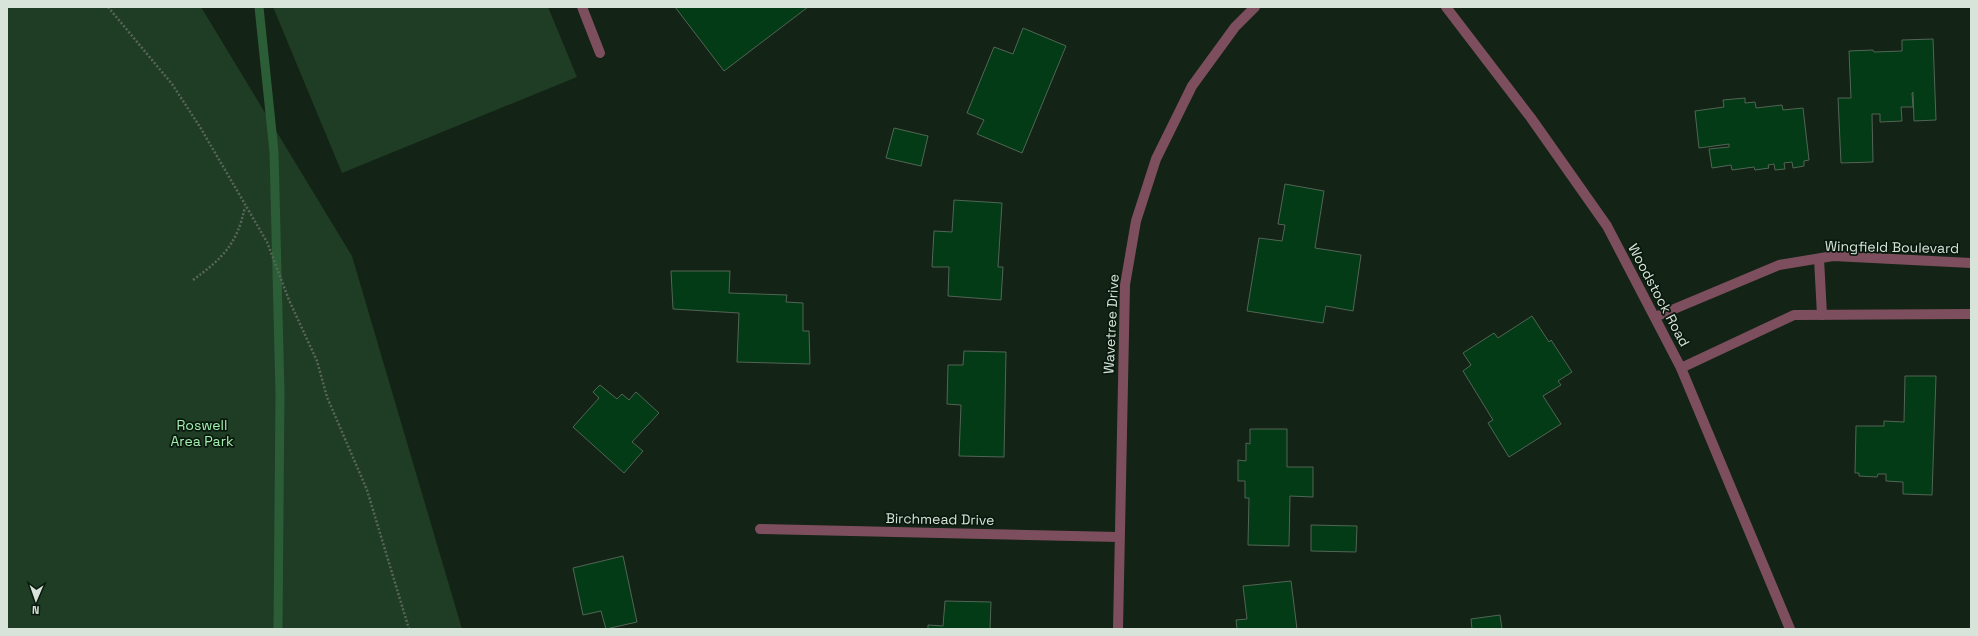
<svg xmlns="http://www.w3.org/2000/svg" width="1978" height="636" viewBox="0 0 1978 636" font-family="'Space Grotesk',sans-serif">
	<rect width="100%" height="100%" fill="#132315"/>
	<g fill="#1f3c25">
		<polygon points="7,7 201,7 352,256 462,629 7,629"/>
		<polygon points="273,7 548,7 577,77 342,173"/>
	</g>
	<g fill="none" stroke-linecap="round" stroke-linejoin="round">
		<polyline stroke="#2b5e36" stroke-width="9" points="259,7 274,152 280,393 278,629"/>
	</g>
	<g fill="#023b16" stroke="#526555">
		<polygon points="675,7 808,7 724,71"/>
		<polygon points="1023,28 1066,46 1022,153 977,134 984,120 967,113 994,47 1013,54"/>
		<polygon points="1933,39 1936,120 1914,121 1913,92 1912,93 1913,107 1901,107 1902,121 1880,122 1880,114 1872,114 1873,162 1841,163 1838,98 1851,98 1849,51 1873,50 1874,52 1902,51 1902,40"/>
		<polygon points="1745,98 1745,103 1755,102 1756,108 1782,105 1783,110 1803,108 1809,160 1804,161 1804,166 1793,168 1792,162 1784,163 1785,169 1775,170 1774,164 1768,165 1769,168 1755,170 1754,167 1732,170 1731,165 1712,168 1709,149 1729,147 1729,144 1699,148 1695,111 1724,107 1723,100"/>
		<polygon points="894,128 928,136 921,166 886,158"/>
		<polygon points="1285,184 1324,191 1315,248 1361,255 1353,311 1326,306 1323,323 1247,311 1259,238 1282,241 1285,225 1278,224"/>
		<polygon points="954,200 1002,203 998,267 1003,267 1001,300 948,296 949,267 932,267 934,231 952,232"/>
		<polygon points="671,271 730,271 729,293 787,295 786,302 803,303 803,331 809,331 810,364 737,362 739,313 673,309"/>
		<polygon points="1532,316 1549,342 1551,340 1572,372 1558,381 1561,385 1543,396 1561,424 1509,457 1488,423 1493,420 1463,371 1471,365 1463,353 1494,333 1498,338"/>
		<polygon points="964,351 1006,352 1004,457 959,456 961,405 947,404 948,365 963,365"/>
		<polygon points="1905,376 1936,376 1932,495 1903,494 1903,482 1886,481 1886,474 1878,474 1877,477 1859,476 1859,473 1855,473 1856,426 1884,426 1884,421 1904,422"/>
		<polygon points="600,385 617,399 622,394 629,400 636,392 659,413 632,442 643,451 624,473 573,427 599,398 593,392"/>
		<polygon points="1250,429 1287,429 1287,467 1313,467 1313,497 1290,496 1289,546 1248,545 1249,498 1245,498 1245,481 1238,481 1238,460 1246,461 1246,443 1250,444"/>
		<polygon points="1311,525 1357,526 1356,552 1311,551"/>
		<polygon points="623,556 637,622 606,629 601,611 583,615 573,568"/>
		<polygon points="1291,581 1297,629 1237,629 1236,620 1247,619 1243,586"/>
		<polygon points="945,601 991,602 990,629 928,629 928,625 943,626"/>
		<polygon points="1500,615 1502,629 1472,629 1471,619"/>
	</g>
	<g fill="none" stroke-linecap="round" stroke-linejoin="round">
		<g stroke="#58665a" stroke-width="2.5" stroke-dasharray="2 2" stroke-linecap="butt">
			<polyline points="108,7 172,84 200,127 267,242 289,300 317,361 327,397 367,490 409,629"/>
			<path d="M193,280c30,-22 44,-36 52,-73"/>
		</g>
		<polyline stroke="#7d4f5e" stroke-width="10" points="582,7 600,53"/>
		<g stroke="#7d4f5e" stroke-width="10">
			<polyline points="1819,259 1822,315"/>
			<polyline points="1655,317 1779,265 1833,256 1971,263"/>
			<polyline points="1681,368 1794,315 1971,314"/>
			<polyline points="760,529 1119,537"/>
			<polyline points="1118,629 1125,285 1136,221 1156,159 1192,86 1235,27 1255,7"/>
		</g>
		<polyline stroke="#7d4f5e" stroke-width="10" points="1446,7 1531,118 1607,226 1681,368 1790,629"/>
	</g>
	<g text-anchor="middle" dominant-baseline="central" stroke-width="3.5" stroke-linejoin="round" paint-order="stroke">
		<g font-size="14" fill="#d8e3da" stroke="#09190d">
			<text transform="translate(1892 247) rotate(1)">Wingfield Boulevard</text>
			<text transform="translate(1659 295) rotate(62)">Woodstock Road</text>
			<text transform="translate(1111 324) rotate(-87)">Wavetree Drive</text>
			<text transform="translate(940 519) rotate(1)">Birchmead Drive</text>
		</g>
		<g font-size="14" fill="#a3efb0" stroke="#09190d">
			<text x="202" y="425">Roswell<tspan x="202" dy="16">Area Park</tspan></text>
		</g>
	</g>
	<rect width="1978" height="636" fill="none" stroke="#d8e3da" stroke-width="16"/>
	<g transform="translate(36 600) rotate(182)" stroke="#09190d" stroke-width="3" paint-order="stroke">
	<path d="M0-3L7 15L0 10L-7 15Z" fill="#d8e3da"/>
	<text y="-6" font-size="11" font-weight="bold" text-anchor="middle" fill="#d8e3da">N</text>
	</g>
</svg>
